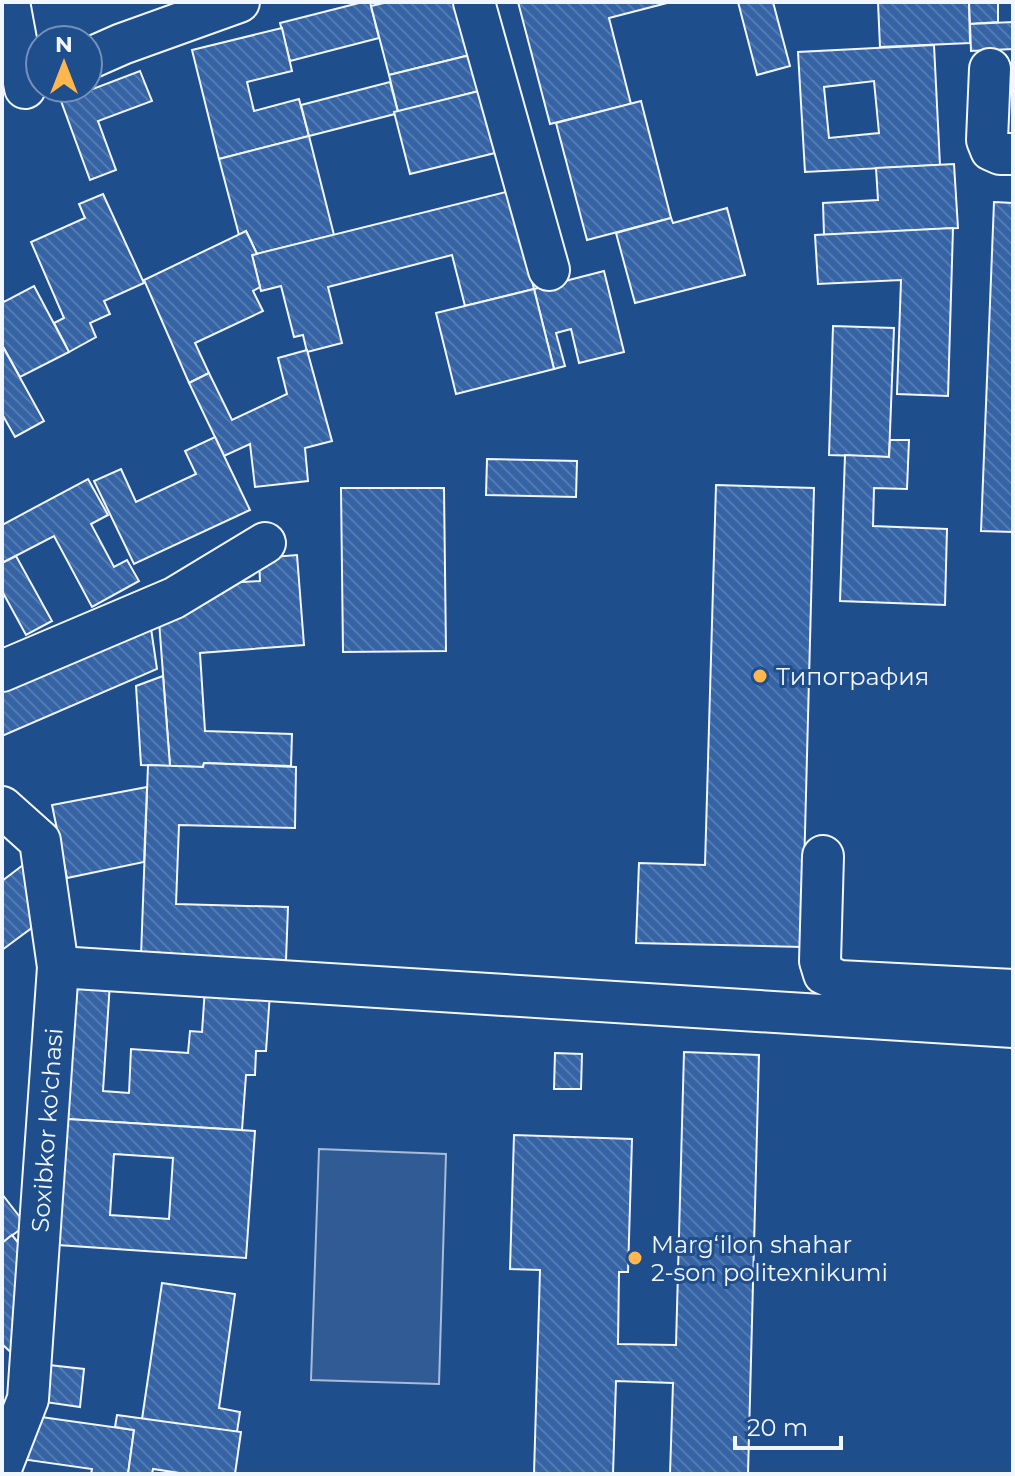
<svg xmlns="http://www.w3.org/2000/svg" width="1015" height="1476" viewBox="0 0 1015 1476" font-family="Montserrat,sans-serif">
	<defs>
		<pattern id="building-back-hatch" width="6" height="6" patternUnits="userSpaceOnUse" patternTransform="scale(2)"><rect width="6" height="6" fill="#3563a3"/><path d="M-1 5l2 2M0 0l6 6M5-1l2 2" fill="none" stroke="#537ab1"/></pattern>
	</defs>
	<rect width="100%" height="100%" fill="#1f4e8c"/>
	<polygon fill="#305b95" stroke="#a8bbd7" stroke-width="2" points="319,1149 446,1154 439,1384 311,1380"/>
	<g fill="url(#building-back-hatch)" stroke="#f2f6ff" stroke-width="2" fill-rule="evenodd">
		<polygon points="363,2 370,2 379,38 290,61 280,23"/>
		<polygon points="388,2 456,2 470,55 389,75 371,6"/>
		<polygon points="518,2 671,2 609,18 631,104 550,124"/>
		<polygon points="738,2 773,2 790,66 757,75"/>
		<polygon points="878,2 969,2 970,43 880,47"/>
		<polygon points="969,2 998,2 998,22 970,24"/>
		<polygon points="1013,22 1013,49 971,51 970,24"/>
		<polygon points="282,28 292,71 247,82 254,111 299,99 309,136 219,159 192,50"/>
		<path d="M934,45l6,120 -135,7 -7,-120zM874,81l5,52 -50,5 -5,-51z"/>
		<polygon points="470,55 479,91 398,112 389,75"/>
		<polygon points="140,71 152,101 98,121 116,170 90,180 61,101"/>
		<polygon points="390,82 398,112 395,114 309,136 301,105"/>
		<polygon points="479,91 495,153 410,174 394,112"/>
		<polygon points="641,101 671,218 587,240 556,123"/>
		<polygon points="309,136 334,235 257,254 246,231 239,235 219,159"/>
		<polygon points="954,164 958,228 824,235 823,203 878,200 876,168"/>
		<polygon points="510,191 534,289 465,306 452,255 328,287 342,343 307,352 303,335 294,337 281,286 261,291 252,255"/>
		<polygon points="103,194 144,283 104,301 110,314 90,323 96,337 69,352 54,323 64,318 31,242 85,218 79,204"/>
		<polygon points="994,202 1013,203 1013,532 981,531"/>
		<polygon points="727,208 745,275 635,303 616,233 671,218 673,223"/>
		<polygon points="953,228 948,396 897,394 901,280 818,284 815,235"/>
		<polygon points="246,231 257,254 252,255 260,287 253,291 263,311 195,343 209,373 189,383 144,280"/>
		<polygon points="604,271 624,352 579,363 571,329 556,333 565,366 554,369 534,289"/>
		<polygon points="34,286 69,352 20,377 2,345 2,298 4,302"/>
		<polygon points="534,289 554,369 456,394 436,313"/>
		<polygon points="833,326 894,328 889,457 829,455"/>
		<polygon points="2,345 44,421 15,437 2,414"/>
		<polygon points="307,350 332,441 305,448 308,481 255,487 250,444 224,456 189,383 209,373 232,420 287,394 278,358"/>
		<polygon points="215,437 250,510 134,564 94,481 121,469 136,502 196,474 185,451"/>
		<polygon points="890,440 909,440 907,489 874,488 873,526 947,529 945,605 840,601 845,455 889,457"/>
		<polygon points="487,459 577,461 576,497 486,495"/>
		<polygon points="88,479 108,515 91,524 114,567 127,560 139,581 92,607 54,536 2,563 2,525"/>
		<polygon points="716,485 814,488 802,947 636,943 639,863 705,865"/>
		<polygon points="341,488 444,488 446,651 343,652"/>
		<polygon points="297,555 304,645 200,653 205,731 292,734 291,766 204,763 203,767 170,766 158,608 205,584 260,581 259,558"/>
		<polygon points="16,556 52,621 26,635 2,591 2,563"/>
		<polygon points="149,615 157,669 2,736 2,679"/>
		<polygon points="163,676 170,766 141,765 136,686"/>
		<polygon points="204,763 296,767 295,828 179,825 176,904 288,907 286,960 141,956 148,765 203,767"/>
		<polygon points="147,787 144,862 67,878 52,805"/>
		<polygon points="27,862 37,924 2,950 2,881"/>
		<polygon points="76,980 110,982 103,1091 129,1093 131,1049 188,1053 190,1031 202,1032 205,988 270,993 266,1051 256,1051 255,1075 246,1075 242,1130 67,1119"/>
		<polygon points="684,1052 759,1055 748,1474 670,1474 673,1383 616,1381 613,1474 534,1474 540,1270 510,1269 514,1135 632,1139 628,1272 619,1272 618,1344 676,1345"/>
		<polygon points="555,1053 582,1054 581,1089 554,1089"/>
		<path d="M67,1119l188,12 -9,127 -188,-13zM114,1154l59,4 -4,61 -59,-4z"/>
		<polygon points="2,1194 26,1225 2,1243"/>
		<polygon points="12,1235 25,1251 17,1358 2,1344 2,1243"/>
		<polygon points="162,1283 235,1294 219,1408 240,1412 237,1432 142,1419"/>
		<polygon points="49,1365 84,1369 80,1407 45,1402"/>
		<polygon points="27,1415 134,1430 128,1474 91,1474 92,1469 21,1459"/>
		<polygon points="117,1415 241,1432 235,1474 186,1474 153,1469 152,1474 128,1474 134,1430 115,1427"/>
	</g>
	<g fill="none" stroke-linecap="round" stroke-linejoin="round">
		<defs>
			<g id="minor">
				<polyline points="9,2 25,88"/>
				<polyline points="474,2 549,270"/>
				<polyline points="88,59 122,44 239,2"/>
				<polyline points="990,69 987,140 991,150 1000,154 1013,154"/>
				<polyline points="2,671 174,598 265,543"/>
				<polyline points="2,807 40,841 58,967 28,1399 2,1466"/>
				<polyline points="823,856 820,961 824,974 839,981 1013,990"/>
				<polyline points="58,967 1013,1027"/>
			</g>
		</defs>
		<use href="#minor" stroke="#f2f6ff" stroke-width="44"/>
		<use href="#minor" stroke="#1f4e8c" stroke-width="40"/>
	</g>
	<g fill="#ffb74d" stroke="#1f4e8c" stroke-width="3">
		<circle cx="760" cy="676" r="8"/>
		<circle cx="635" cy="1258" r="8"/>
	</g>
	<g text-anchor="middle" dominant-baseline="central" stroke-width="6" stroke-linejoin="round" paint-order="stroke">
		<g font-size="24" fill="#f2f6ff" stroke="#1f4e8c" text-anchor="start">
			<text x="776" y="676">Типография</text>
			<text x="651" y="1244">Margʻilon shahar<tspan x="651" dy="28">2-son politexnikumi</tspan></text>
		</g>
		<g font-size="24" fill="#f2f6ff" stroke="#1f4e8c">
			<text transform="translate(47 1130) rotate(-86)">Soxibkor ko'chasi</text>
		</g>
	</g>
	<rect width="1015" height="1476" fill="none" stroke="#f2f6ff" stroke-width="8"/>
	<g transform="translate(64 64)"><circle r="38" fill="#1f4e8c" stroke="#7391ba" stroke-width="2"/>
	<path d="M0-6L14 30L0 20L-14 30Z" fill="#ffb74d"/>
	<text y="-12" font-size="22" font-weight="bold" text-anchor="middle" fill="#f2f6ff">N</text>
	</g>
	<path d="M735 1436v12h106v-12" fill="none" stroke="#f2f6ff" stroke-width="4"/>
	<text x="747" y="1436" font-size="24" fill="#f2f6ff" stroke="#1f4e8c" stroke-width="6" paint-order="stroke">20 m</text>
</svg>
